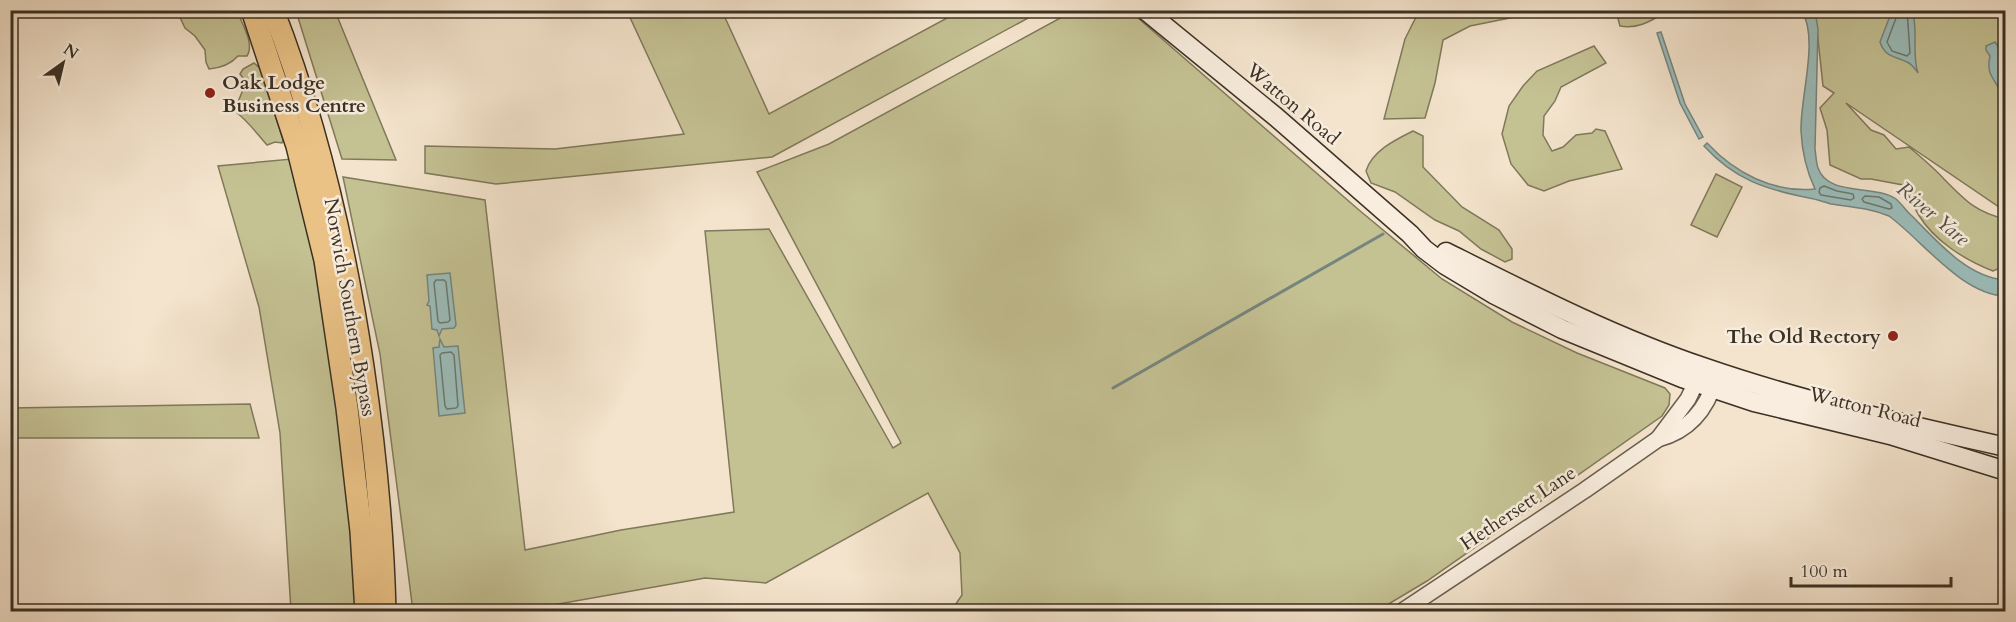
<svg xmlns="http://www.w3.org/2000/svg" width="2016" height="622" viewBox="0 0 2016 622" font-family="Cardo,serif">
	<rect width="100%" height="100%" fill="#f4e4cd"/>
	<filter id="stains"><feTurbulence type="fractalNoise" baseFrequency=".00333" numOctaves="4"/><feColorMatrix values="0 0 0 0 .2 0 0 0 0 .09 0 0 0 0 .02 0 0 0 .5 -.17"/></filter>
	<radialGradient id="worn" r=".72"><stop offset=".6" stop-color="#630" stop-opacity="0"/><stop offset="1" stop-color="#630" stop-opacity=".3"/></radialGradient>
	<g fill="#c4c193" stroke="#80795b" stroke-width="1.5">
		<path d="M177,11h60c5,13 18,33 10,45h-9c-8,9 -17,12 -29,13l-3,-7 -1,-12 -10,-14 -10,-8z"/>
		<polygon points="296,11 335,11 396,160 342,159"/>
		<polygon points="627,11 722,11 769,114 960,11 1041,11 772,157 496,184 425,173 425,146 555,149 684,134"/>
		<polygon points="1073,11 1130,11 1359,210 1442,279 1512,322 1577,353 1665,388 1670,394 1669,405 1662,416 1427,581 1377,611 951,611 962,595 960,553 928,493 766,583 705,578 519,611 413,611 380,354 343,177 485,200 525,550 621,530 734,512 705,231 769,229 893,448 901,443 757,172 829,144"/>
		<polygon points="1419,11 1419,10 1544,11 1470,26 1443,40 1435,83 1425,118 1384,119 1405,39"/>
		<path d="M1616,11h46l1,3c-14,8 -26,15 -43,12z"/>
		<path d="M1815,11h190v200l-159,-108 25,27 13,5 12,14 13,-2c12,10 24,20 35,32 21,21 31,33 61,40v47l-12,5c-28,-11 -59,-30 -75,-57 -5,-9 -10,-20 -15,-29l-32,-6h-10l-31,-14 -3,-35 -7,-22 14,-15 -11,-7z"/>
		<polygon points="1594,46 1606,63 1561,87 1555,101 1544,116 1543,135 1552,151 1563,147 1576,135 1592,133 1596,129 1605,131 1622,169 1569,181 1544,191 1528,185 1511,164 1502,134 1509,106 1523,86 1537,71"/>
		<path d="M254,63l7,6 22,71 -1,3 -7,-1 -8,3c-10,-11 -18,-23 -30,-32l-1,-6 10,-25 -6,-8 3,-5z"/>
		<path d="M1413,131l10,5v31l39,40 37,23 13,19v10l-7,3 -24,-13 -22,-18 -24,-11 -40,-28 -24,-9 -5,-12c6,-20 29,-31 47,-40z"/>
		<polygon points="292,159 322,299 350,487 356,611 291,611 280,433 259,307 218,166"/>
		<polygon points="1716,174 1742,187 1717,237 1691,225"/>
		<polygon points="250,404 259,438 11,438 11,408"/>
	</g>
	<g fill="#9cbebc" stroke="#75867f" stroke-width="1.5">
		<path d="M1802,11h13l3,18 -3,120c1,6 1,13 3,19 10,29 56,16 78,31 6,5 10,12 16,17 26,26 55,61 93,64v16c-44,-2 -82,-55 -116,-80 -19,-8 -38,-9 -58,-12 -8,-2 -15,-5 -22,-6 -44,-9 -74,-18 -105,-52l3,-3c28,30 66,50 108,46 -9,-19 -13,-37 -14,-58 -1,-34 18,-91 1,-120z"/>
		<path d="M1890,11h22c7,17 -1,42 6,62 -3,-4 -6,-9 -11,-11 -13,-6 -22,-5 -27,-20l10,-26z"/>
		<polygon points="1661,32 1685,104 1703,137 1699,139 1680,103 1657,33"/>
		<path d="M1995,42l4,6 6,2v62c-2,-7 -2,-14 -4,-20 -8,-15 -15,-18 -11,-36l-4,-6v-4z"/>
		<polygon points="450,273 456,325 454,328 442,329 439,336 437,330 432,329 430,306 427,305 429,301 427,275"/>
		<polygon points="440,339 444,347 458,346 465,413 439,416 433,348 439,347"/>
	</g>
	<g fill="none" stroke-linecap="round" stroke-linejoin="round">
		<g stroke="#6c7870" stroke-width="1.5">
			<polyline points="1896,10 1896,18 1887,42 1892,51 1907,56 1910,53 1907,10"/>
			<polygon points="1824,186 1837,191 1853,194 1854,198 1851,200 1821,195 1819,192 1820,188"/>
			<polygon points="1865,196 1879,197 1891,204 1892,208 1889,209 1864,202 1862,199"/>
			<polygon points="436,280 444,280 446,282 450,320 448,322 440,323 438,321 434,283"/>
			<polygon points="451,352 454,355 458,406 456,408 447,409 445,406 440,355 442,353"/>
		</g>
		<polyline stroke="#75867f" stroke-width="3" points="1113,388 1383,234"/>
		<defs>
			<g id="tertiary">
				<polyline points="1658,439 1688,399 1700,374"/>
				<path d="M1401,612l184,-122 73,-51c31,-8 49,-30 58,-61"/>
			</g>
			<g id="secondary">
				<polyline points="1145,10 1276,117 1410,234 1424,249 1445,265 1495,295 1562,329 1682,378 1754,402 1890,435 2006,471"/>
				<path d="M1446,252c84,42 168,85 257,115 98,34 201,57 303,80"/>
			</g>
			<g id="trunk">
				<polyline points="252,10 297,146 325,260 347,408 361,531 366,612"/>
				<path d="M273,10c45,116 72,235 90,357 12,81 20,163 22,245"/>
			</g>
		</defs>
		<use href="#tertiary" stroke="#695e4e" stroke-width="18"/>
		<use href="#secondary" stroke="#3b3123" stroke-width="21"/>
		<use href="#trunk" stroke="#3b3123" stroke-width="24"/>
		<use href="#tertiary" stroke="#f8edde" stroke-width="15"/>
		<use href="#secondary" stroke="#f8edde" stroke-width="18"/>
		<use href="#trunk" stroke="#eac286" stroke-width="21"/>
	</g>
	<g fill="#8f2418" stroke="#f8edde" stroke-width="2">
		<circle cx="210" cy="93" r="6"/>
		<circle cx="1893" cy="336" r="6"/>
	</g>
	<g text-anchor="middle" dominant-baseline="central" stroke-width="5" stroke-linejoin="round" paint-order="stroke">
		<g font-size="20" font-weight="bold" fill="#3b3123" stroke="#f8edde" text-anchor="start">
			<text x="222" y="82">Oak Lodge<tspan x="222" dy="23">Business Centre</tspan></text>
			<text x="1881" y="336" text-anchor="end">The Old Rectory</text>
		</g>
		<g font-size="20" fill="#3b3123" stroke="#f8edde">
			<text transform="translate(1293 104) rotate(40)">Watton Road</text>
			<text transform="translate(350 307) rotate(80)">Norwich Southern Bypass</text>
			<text transform="translate(1865 407) rotate(14)">Watton Road</text>
			<text transform="translate(1518 508) rotate(-34)">Hethersett Lane</text>
		</g>
		<g font-size="21" font-style="italic" fill="#535449" stroke="#f8edde">
			<text transform="translate(1933 214) rotate(40)">River Yare</text>
		</g>
	</g>
	<rect width="2016" height="622" fill="none" stroke="#f4e4cd" stroke-width="36"/>
	<rect x="12" y="12" width="1992" height="598" fill="none" stroke="#3b3123" stroke-width="3"/>
	<rect x="18" y="18" width="1980" height="586" fill="none" stroke="#3b3123" stroke-width="1.5"/>
	<g transform="translate(63 63) rotate(34)" stroke="#f8edde" stroke-width="4.5" paint-order="stroke">
	<path d="M0-4.5L10 22L0 15L-10 22Z" fill="#3b3123"/>
	<text y="-9" font-size="16" font-weight="bold" text-anchor="middle" fill="#3b3123">N</text>
	</g>
	<path d="M1791 577v9h160v-9" fill="none" stroke="#3b3123" stroke-width="3"/>
	<text x="1800" y="577" font-size="18" fill="#3b3123" stroke="#f8edde" stroke-width="4.5" paint-order="stroke">100 m</text>
	<rect width="100%" height="100%" filter="url(#stains)"/>
	<rect width="100%" height="100%" fill="url(#worn)"/>
</svg>
